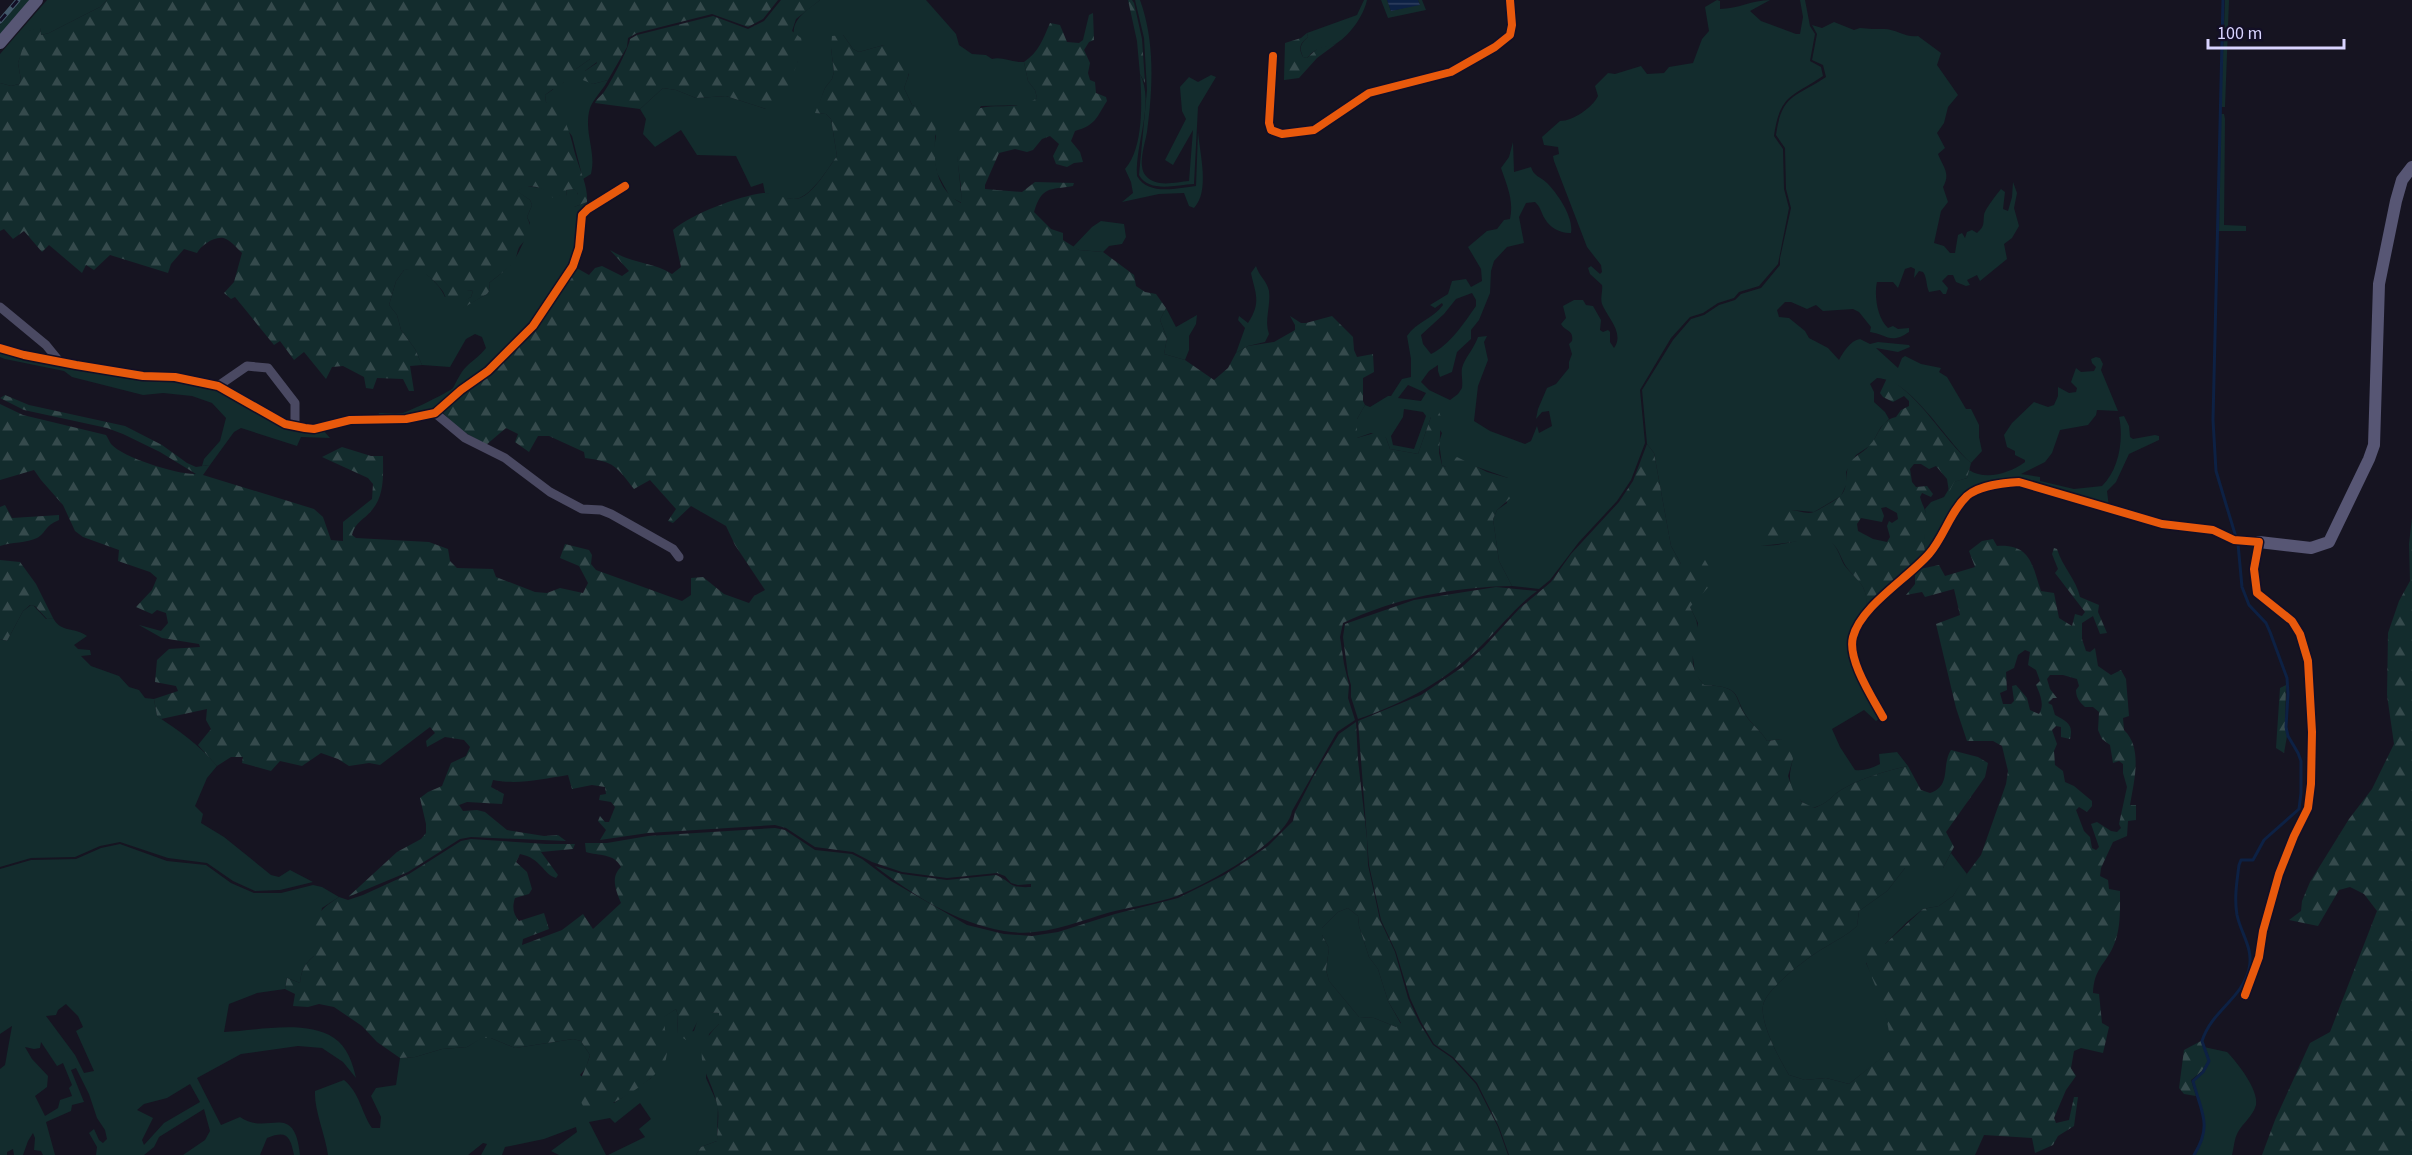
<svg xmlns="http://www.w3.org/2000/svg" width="2412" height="1155" viewBox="0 0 2412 1155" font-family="'Source Sans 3',sans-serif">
	<defs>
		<pattern id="forest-firs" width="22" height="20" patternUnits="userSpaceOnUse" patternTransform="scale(1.5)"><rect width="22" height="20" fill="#132c2d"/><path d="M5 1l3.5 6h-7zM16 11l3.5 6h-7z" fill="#354a4c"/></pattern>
		<pattern id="water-rules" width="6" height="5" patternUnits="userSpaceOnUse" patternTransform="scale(1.5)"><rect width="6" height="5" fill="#0d2144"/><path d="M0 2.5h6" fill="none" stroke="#304060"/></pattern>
	</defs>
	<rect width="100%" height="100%" fill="#161421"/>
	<g fill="#132c2d" fill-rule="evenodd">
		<polygon points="21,0 33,0 0,39 0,25"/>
		<polygon points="47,0 107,0 100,7 49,33 41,35 40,28 29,31 18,63 21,80 19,84 11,86 0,83 0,54"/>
		<path d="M820,0h106l30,34 3,11 13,9 14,1 6,4c10,-3 21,4 32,3l4,19 7,9 2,8 -9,7 -47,1 -24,46 5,51 -12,-6 -13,-24 -4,-20 3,-17 -16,-28 -8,-3 -8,-17 5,-14 -25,-29 -25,7 -6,-3 -10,-14 -12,13 3,24 -2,7 -7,9 -9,25 10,1 5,5 6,37c-9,12 -27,44 -44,43 -9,0 -19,-4 -28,-6l-2,-10 -12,4 -15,-31 -39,-1 -16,-25 -26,17 -12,-13 3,-15 -6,-10 23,-21 13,2 20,8 30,-2 40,13 32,-48c-7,-36 -9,-38 22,-61z"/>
		<path d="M1135,0h5c15,41 13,88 7,132 -2,12 -10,34 -1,44 10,12 30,6 43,5l4,-51 -20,35 -8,-5 21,-41 -4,-8 -2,-24 9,-10 9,5 13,-7 5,2 -18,30 -4,77c-18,1 -45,9 -55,-9l8,-85 -3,-52z"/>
		<path d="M1364,0h3c-3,15 -17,35 -30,43 -12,7 -17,0 -30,15l-4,-1c-4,-9 -3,-13 5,-20l-1,-4 50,-18z"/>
		<polygon points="1381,0 1387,0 1391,11 1420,4 1418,0 1422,0 1426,10 1388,18"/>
		<path d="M1717,0l3,1v8c18,0 32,-9 50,-9l-20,11 11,10 35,13h4l3,-17 -3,-17h5l5,26 5,8 -5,27 11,6 2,9c-31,21 -43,18 -49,60l9,13 1,40 5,19 -11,56 -19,22 -20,6 -5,6 -16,5 -15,10 -13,4 -19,21 -31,52 5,53 -14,37 -14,21 -38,41 -29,38 -11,9 -27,-3 -13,-25 -6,-42 4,-9 10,-7 1,-25 -31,-11 -26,-3 -6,3 -3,-2 -3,-23 3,-9 -11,-16 -13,37 -28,-5 -4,-11 -15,-5 -14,5v-19l8,-14 5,2 18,-11h3l11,-17 9,-2v-18l-4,-23c9,-14 26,-17 36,-31l-1,-2 -7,5 -5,-3 18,-11 4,-13 14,-2 5,8 11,-6 -1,-12 -13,-22 19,-16 10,-2 7,-9 6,-1c4,-19 -3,-33 -9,-51l8,-11 4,-15 1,30 17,-5c3,10 9,9 16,16 11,11 27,35 24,50 -9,1 -21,-5 -26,-14 -4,-6 -4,-12 -10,-17l-9,1 -7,14 5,26 -17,4 -13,14 -3,10 -1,22 -11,27 -8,10v9l-14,13 -5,20 -12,5 -2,-6v-6l-9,6 -8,11 8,8 21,10 8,-6 4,-6c1,-7 -1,-14 0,-20 3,-11 12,-19 16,-31l9,-1 -3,6 4,18 -10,26 -4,35 16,10 35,13 6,-3 6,-15 2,7 13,-7 -3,-15 -7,1 -6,7 2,-10 9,-21 9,-4 13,-16v-6l3,-8 -3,-10 3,-3c2,-12 -7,-9 -11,-17l5,-6 -3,-12 11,-6h9l3,5 7,1 8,14 -1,10 3,2 5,-2 2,2v10l4,6c11,-15 -7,-31 -12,-44 -2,-6 1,-13 0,-19l-12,-11 -2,-6 3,-2 9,8 2,-2 -1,-7 -14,-18 -33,-86 -1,-5 6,-2 -1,-7 -14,-2 -2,-8 18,-16c13,0 33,-14 38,-25l-3,-10 13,-13 7,1 26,-8 6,8 17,-1 5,-6 24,-4 9,-24 7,-8 -4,-24zM1472,293l4,7v6c-12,17 -26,39 -45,48l-8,-10 -2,-9 23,-21 12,-15zM1408,385l18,8 -5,8 -23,-3zM1404,409l19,3 3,4 -12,33 -21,-4 -2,-9 12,-19z"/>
		<polygon points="2225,0 2229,0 2225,107 2221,107"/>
		<path d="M1834,22l20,8 6,-2c9,1 15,1 24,1 12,0 22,9 34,7l23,17 -4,12 21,30 -10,12 -4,16 -7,10 8,15 -7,6c5,13 13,19 5,33l5,15 -7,9 -7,32 10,3 6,7h5l3,-18 4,-2 3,5 2,-6 5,-2 5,3c8,-7 6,-9 7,-18 1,-6 13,-21 17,-26l4,3 -2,17 5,2 4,-14 1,-15 4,11 -3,15 5,18 -7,12 -8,6 3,15 -27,22 -3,-6 -10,5 3,5 -4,1 -10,-4 -3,-7h-5l-6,6 6,7 -2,6h-3l-3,-4 -11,2c-3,-7 -2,-15 -6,-20l-4,-1 -5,7 1,-9 -4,-2 -6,2 -7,19 -5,-6h-16c-3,13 0,36 11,46l5,-2 5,3 11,-1v4c-19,13 -23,2 -39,0l1,-5 -12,-15 -6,-3 -30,2 -7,-6 -9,4 -16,-7h-6l-8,8 2,7 10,1 16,13 4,7 19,10 11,12c5,-9 11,-19 21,-21l10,5 8,-2 31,3 1,2 -12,5 -22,-4 22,20 4,-10 3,-2 16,8 20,4 -2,4 8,5 19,32h5l8,16v12l3,14 -11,12c-25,-22 -60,-84 -94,-85l-7,6 4,8v10l11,10 4,7 -8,8 -10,18 -15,10 -10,17 1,11 -6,13 -27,16 -23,-2 -30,35c22,3 44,-10 65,-5 12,3 13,17 19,26 6,8 14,13 18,21 11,19 -6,48 -12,67l31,63 -6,4 -12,-11 -32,19 8,18 15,23c9,1 17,-2 25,-6l-1,-10 18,-2 11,14c-23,5 -47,12 -67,24 -12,8 -12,13 -28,18 -23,-11 -27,-25 -20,-49l-12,-20 -14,2c-5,-8 -10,-12 -15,-18 -22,-25 -4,-36 -48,-38l-9,-11 -3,-24 6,-27 -8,-16 -9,-43 -10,-18 -17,-93 -7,-9 -5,-54 31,-50 18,-21 13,-4 15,-10 16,-5 6,-6 20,-6 19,-23v-7l11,-50 -5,-19 -1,-41 -9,-13c6,-42 19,-37 50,-58l-3,-12 -11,-5 5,-26 -5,-9 10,3z"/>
		<path d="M590,59h6l1,3 -12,9v9l8,4 15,-4c-5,10 -14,18 -18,28 -7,23 7,45 1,66l-8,5 -11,-43 -26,-34 -1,-7 29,-20 2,-6z"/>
		<path d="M1140,74c15,30 -5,69 -3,102 11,20 40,12 59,10l2,-54c2,23 12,59 -4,76l-5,-2 -5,-13 -25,1 -37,8 11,-9 -2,-11 -6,-13c19,-21 17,-68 15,-95z"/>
		<polygon points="2221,114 2224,114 2225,119 2224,225 2246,226 2246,231 2219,231"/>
		<path d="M524,187c10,0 20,-1 26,7l17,2 -1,-6 8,-1 4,3 -4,15 13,-5c-5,71 -73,148 -129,188 -9,7 -19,16 -30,21 -16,6 -34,4 -50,5l1,-3c7,0 16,1 24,0 5,-1 48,-22 50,-25 4,-7 7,-15 13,-21 7,-7 13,-10 20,-19l-4,-11 -7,-3 -9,5 -16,28 -28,-2 -7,-16 -14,-19 -4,-15 -8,-10 7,-24 8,-11c5,-1 9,-2 14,-1 10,4 24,19 27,28l24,-7 4,1 -2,6 -15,10v4l31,-17 3,-4 -1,-7c6,-5 13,-10 19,-16 9,-7 19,-32 22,-44l-3,-6 5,-12 -2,-5 -14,-9z"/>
		<polygon points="1101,221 1124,224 1126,237 1122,244 1109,246 1103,252 1079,250 1073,247 1092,227"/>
		<path d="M1256,266c3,10 11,15 13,25 2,15 -5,29 0,43l-4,8 -17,4 -12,7 9,-25 -7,-8 1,-4 9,7c14,-21 7,-30 3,-50z"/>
		<polygon points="1166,308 1176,327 1197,315 1196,324 1189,336 1189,350 1185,360 1164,354 1167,338 1160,320"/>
		<polygon points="0,351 217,388 261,414 323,430 330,438 301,437 297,446 241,428 234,432 210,465 202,466 204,459 220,441 226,418 212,403 192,396 163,393 143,395 72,377 64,371 5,359 0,357"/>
		<path d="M2096,357l4,1 3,6 -2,6 17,41 -21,-1 -1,5 -8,10 -28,5 -8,23 -7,9 -24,12 19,3v4l34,8 28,-3c17,-16 22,-47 17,-69l5,-1 5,10 1,11 3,2 22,-4 4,1v4l-30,14 -13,28 -9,9 2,16 -89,-26 -46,9 -48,65c-5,-15 1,-30 -1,-46l6,-7 13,-5 9,-15 14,-4 2,-8c17,11 41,3 56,-8v-2l-10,-5v-4l-8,-4 -3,-12 8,-12 22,-21 14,5 6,-2 4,-9v-9l11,6 7,-1 1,-4 -6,-6 5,-14 5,4 13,-1 2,-4 -4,-4 -1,-4z"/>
		<path d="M31,605l3,1 12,13 7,-1c8,15 22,9 34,18l-13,9 4,4 12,1 1,5 -10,1 10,10 28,10 10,11 10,3 6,8 9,1 3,17c22,15 43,29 60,50l-10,12 -12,28 8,8 -2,9 23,14 47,38 8,2 11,-7 23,12 -33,8 -25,1 -22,-10 -26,-18 -39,-5 -48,-16 -20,4 -25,11 -44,1 -31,9v-228l7,2 16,-30z"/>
		<path d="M120,844l47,17 39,4 25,18 23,10h27l32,-8 9,2 17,10 -17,11 -8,48c-9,7 -13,15 -14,27l-13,-5 -2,11 -28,4 -28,11 -5,28c31,-1 82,-13 110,6 13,8 19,26 22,40l-13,-16 -21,-14 -24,-2 -57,8 -44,24 24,47 19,-8c28,20 54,-18 60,38h-6c-4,-19 -7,-25 -27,-17l-7,17h-77l22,-15 5,-9 -6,-22 -45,28 -5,10 -10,8h-48l1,-8 -8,-14 5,-4 5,11 4,3 4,-4 -2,-9 -8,-12 -8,-24 -13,-26 -5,2 13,32 -12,3 -1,6 -25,11 9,33h-12l-2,-4 -7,-1 1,-12 -2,-5 -5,8 -5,14h-9l-1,-6 -6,3v3h-7v-86l5,-4 7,-39 -12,8v-165l31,-9 45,-1 25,-11zM66,1004l12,12 5,11 -7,4 18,40 -10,2 -9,-18 -29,-39 10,-1 2,-5zM41,1042l16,24 6,-3 9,22 -3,3 3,8 -12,4 -2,8 -13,8 -10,-20 12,-9 1,-11 -16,-17 -7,-12 9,2 6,-1zM190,1084l10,18 -36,21 -20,22 -2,-5 11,-22 -16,-8 7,-6 23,-6z"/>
		<path d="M1951,853l16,21 -14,22 -14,10 -16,3 -16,13 -41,41c14,27 23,56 26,87l-43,34 -23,-6 -21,2 -16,-5c-9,-15 -32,-56 -25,-73 7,-17 42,-43 58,-53 13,-8 24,-13 35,-23l2,-15 28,-20 18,-23h38z"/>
		<polygon points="1348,908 1358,916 1359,926 1369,957 1378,969 1388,1001 1401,1024 1396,1027 1374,1018 1359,1017 1329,981 1326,970 1329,948 1322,935 1322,928 1338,912"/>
		<path d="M676,1009l2,6 -1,18 17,-2 4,-13 8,-6 13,1v11l-10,10 -3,44 12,27 -1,36 -16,6 -5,8h-88l37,-18 -6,-8 12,-10 -11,-16 -25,20 -5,-5 -21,4 17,33h-47l-8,-4 26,-19 -1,-5 -32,12 -39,8 -3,8h-21l6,-11 -4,-1 -15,12h-140c-3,-21 -14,-45 -13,-64l29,-11c16,13 17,32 28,48h8l1,-11 -10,-21 5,-8 20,-3 4,-27 15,-1 27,-8 25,-2 14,-9h10l24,10 58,-9 8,2 9,14 -4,13 -6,7 34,28 37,-25 13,-49 -1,-12z"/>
		<path d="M2204,1047l23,5c10,10 32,38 29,53 -3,11 -13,18 -18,27 -4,7 -4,16 -6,23h-37c18,-29 6,-44 -2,-74 13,-10 22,-19 11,-34z"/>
	</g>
	<g fill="url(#forest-firs)" fill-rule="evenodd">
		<path d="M107,0h671l-15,19 -15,8 -36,-13 -75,19 -9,5 -1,9 -19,33 -15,4 -13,-5 5,-8 12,-8 -2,-4h-5l-14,10 -1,15 -11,-2 -3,3 1,6 -5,1 -4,-3 -8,6 1,7c23,12 24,36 31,58 4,13 11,27 10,42l-13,5 -1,-5 5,-9 -4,-4 -8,1 1,6 -3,2 -6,-3 -5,3c-10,-12 -21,-15 -36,-7l13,9 2,5 -5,12c7,17 4,16 -7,29 -3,4 -3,10 -5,14 -6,9 -18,16 -26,23l1,7 -3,4 -31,18v-5l-5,1 20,-11 2,-6 -4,-1 -20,11c-5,-4 -4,-8 -8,-12 -10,-13 -21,-22 -37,-19l-8,11 -7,24 8,10 4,15 14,19 7,16 -12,1 4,25h-5l-6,-12 -26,-1 -4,11 -7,-1 -2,-11 -21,-11 -11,1 -6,12 -22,-27 -10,8 -14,-19 -6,4 -39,-48 -4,2 -7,-6 10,-11 8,-29c-5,-5 -10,-11 -16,-14 -9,-5 -25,6 -29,14l-13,-4 -13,15 -3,9 -58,-18 -16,15 -8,-5 -4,8 -33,-28 -7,7 -18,-21 -11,8 -9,-10 -4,2v-148l11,3 8,-2 2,-4 -3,-17 10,-32 12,-4 1,8 8,-2 51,-26z"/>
		<path d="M781,0h39l-24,19 -4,12 9,7 2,10 -23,60 -14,1 -40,-13 -30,2 -20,-8 -13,-2 -23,21 -45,-6c2,-5 6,-7 9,-11 6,-8 25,-44 26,-53l7,-4 76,-19 35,13 16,-8z"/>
		<polygon points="1128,0 1132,0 1134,3 1142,39 1145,83 1140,74 1137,41"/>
		<path d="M1093,13l1,27 -5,2 -5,8 6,13 -2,10 2,7 5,2 1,11 10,4 1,4c-11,17 -11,24 -32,30l-4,10 9,11 3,10 -9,1 -7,4 -11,-3 -3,-8 6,-12 -9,-8 -8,3 -9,11 -6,2 -12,-3 -16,4 -14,32v4l37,3 13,-10 39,1 -1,3c-24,4 -31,0 -39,26l17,17 12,4v7l16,10 24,2 31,23 2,11 9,6 11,2 10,14 -6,12 7,18 -3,16 21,6 29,20 14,-12 8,-15 12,-7 26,-4 21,-12v-5l-5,-9 11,7h5l26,-7 21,21 1,13 3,7 16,-3 1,18 -11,6v23l2,4 -8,14v19l21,-6 8,6 4,11 28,5 13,-37 5,-5h3l2,5 -2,36 3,12 3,2 12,-10 30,15 21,6 7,6 2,8 -20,18 -4,9 6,42 13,25c-58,1 -117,12 -169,37l-3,14 4,27 5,21 -1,13 7,22 -18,12 -45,79c-5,30 -87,74 -115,85 -20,7 -41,10 -62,15 -38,10 -71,27 -111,20 -48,-8 -91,-36 -129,-65l27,8 45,6 49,-5c18,8 11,13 35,12v-3l-13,1 -7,-2 -6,-7 -8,-3 -50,5 -45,-6 -30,-10 -19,-10 -38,-5 -29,-19 -11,-3 -127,8 -48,7 6,-10 -8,-9 2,-5 5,6h4l6,-15 -4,-5 -12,-2 1,-5 6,-1 -1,-7 -13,-2 -20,4 -4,-14c-26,4 -50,10 -75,5l-2,7 13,7 -2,10 -35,-2 -8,3 4,6 14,-1 8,2 22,18 37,6 14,-1 8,6 -95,-4 -11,2 -52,33 -60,25 49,-45 24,-13 5,-6v-9l-6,-26 8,-6 14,-6 9,-23 15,-7 4,-9 -6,-7 -19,-3 -18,10 -1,-6 9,-8 -5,-6 -50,38 -11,-2 -20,3 -11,-7 -17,-6 -19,13 -22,-5 -9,10 -29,-8 1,-6h-12l-14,9 -19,-21 13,-16 -5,-9 1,-11 -46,10 -4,-3 -3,-17 24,-8 -2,-5 -21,-4 2,-22 12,-11 31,-2 -1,-3 -37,-6 -23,-13 22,6 7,-8 -2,-10 -9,-3 -5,4 -16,-7 16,-17 5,-12 -7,-6 -32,-11 1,-11 -36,-13 -8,-6 -12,-26 -22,-25 -7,-10 -34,10v-76l23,11 83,20c2,3 3,6 5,9 12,14 68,31 85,30l-36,-22 -37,-18 -16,-6 -83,-18 -24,-12 5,-3 24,10 96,21 37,19 25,18 9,4 14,-2 -7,10 111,34 9,8 8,23 12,1v-19l29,-23 1,-15 -5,-6 -46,-21 20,-10 29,9h12c0,18 2,39 -11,54 -8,10 -16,11 -20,25l4,3 73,4 19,7 2,12 7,7 36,1 3,8 39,15 12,1 13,-5 23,5 5,-10 -9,-17 -19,-8 5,-14 24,6 3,5 -1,9 5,6 86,31 9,-6v-17l12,-1 21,17 25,9 5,-7 11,-6 -30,-45 -9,-19 -35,-20 -18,17 -5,-2 8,-12 -26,-29 -16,9c-18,-23 -19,-27 -49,-31l-1,-6 -35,-16h-11l-9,16 -14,-10 3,-8 -12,-6 -20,17 -27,-16 -18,-18 66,-56 68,-88 14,8 6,-7 7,-2 20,10 7,-5 -19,-21c22,14 44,12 62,24l9,-7 -8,-37c18,-16 66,-34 90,-37 12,-1 25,9 37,5 14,-5 28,-30 37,-42l-6,-37 -5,-5 -11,-1 10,-25 7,-9 2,-7 -3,-24 1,-12 11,-1 10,14 6,3 25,-7 17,3c11,16 10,22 3,40l8,17 25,7c-2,32 -10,73 24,91 2,-23 -8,-48 -3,-71 10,-42 54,-15 79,-34l-2,-8 -7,-9 -4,-19c15,-10 19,-23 26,-39l10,2 7,17 12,1 4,-3 6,-25z"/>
		<path d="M1307,33l1,4c-8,6 -10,11 -5,20l4,1 11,-10 18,-4 -19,14 -18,20 -15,2 1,-37 16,-5z"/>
		<path d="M1887,378c35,19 54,59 84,85l-4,15 -13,4 -5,10 -2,-13 -11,-13 -7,3 -8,-5h-7l-4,5 2,13 4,5 11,-1 6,8 -2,3 -9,-4 -2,4c2,8 7,14 6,23 0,14 -4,22 0,35l-60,53c2,-22 -6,-24 -18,-39 -6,-7 -8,-18 -14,-24 -12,-11 -54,1 -73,0 -1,-14 14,-36 30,-35 7,0 15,5 23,2 3,-1 20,-11 24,-14 12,-8 6,-23 11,-33 5,-10 13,-11 20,-19 10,-10 11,-26 27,-29l5,-7 8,-4v-5l-5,-5 -11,6 -10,-5 -3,-4zM1886,507l11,6 1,6 -6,4 -3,-2 -2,5 3,11 -3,5 -14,-3 -15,-8 -1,-7 4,-6 21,4 2,-6 -3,-8z"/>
		<path d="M1647,444l7,9 17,93 10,18 24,-4 11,19 -26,28c2,5 7,12 7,18 1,25 -14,36 7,60 44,2 25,13 48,38 5,6 10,10 15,18l14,-2 9,5 3,15 -5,17 5,14 9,12 12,6c16,-6 15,-10 27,-18 20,-12 44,-19 67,-24l13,24 9,3c22,-7 11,-28 21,-43l27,7 10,6 -3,14 -39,55 8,15 -11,21h-38l-18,23 -28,20 -2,15c-11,10 -22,15 -35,23 -16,10 -51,36 -58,53 -7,17 16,58 25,73l16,5 21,-2 23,6 42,-34c-2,-39 -17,-64 -29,-99l7,-10h8l8,3 38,-35 16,-3 14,-10 10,-17 18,-24 25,-71 2,-13 -6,-25 -9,-5h-26l-11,-33 -20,-84 24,-9 -6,-26 -29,8 -3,-5 -16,3 9,-11v-14l24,-5 6,11 30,-9 -6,-16 13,-10 11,-2 4,7c34,-2 35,19 44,45l13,2 5,25 13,8 3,-12 7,2 3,-4 -30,-39 3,-4 -6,-15 2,-6 3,1c5,17 19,30 23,48l19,8 -1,7 9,21 -7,1 -7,-18 -11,7v16l4,12 4,1 5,-4 3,18 13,9 10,-5 5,9 3,37 -6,2 1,12c19,18 10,51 6,75h6v15l-8,1 -1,15 -14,6 -12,26 -1,8 8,4 1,9 11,2c0,19 1,39 -7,56 -9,19 -19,22 -20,46l6,1 3,29 7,4 -6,26 -22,-5 -7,3 -3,17 5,8 -10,14 -12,28 2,5 13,-3 5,-23h4l-4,29 -16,10 -5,9 -18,8 -3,-15 -48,-3 -9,20h-466l-10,-28 -22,-44 -24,-26 -19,-13 -13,-22 -11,-24 -14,-46 -15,-32 -12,-55 -11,-144 63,-26 40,-27 23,-21 36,-39 31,-26 20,-28 48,-52 14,-21zM2025,650l5,2 -2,13 8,5 4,11 -4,4c4,9 9,20 3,29l-9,-4 -3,-12 -11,-13 -4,1 2,15 -3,3h-8l-3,-11 7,-3 -1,-18 8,-4 4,-13zM2050,675h13l14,4 2,7 -3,4c0,7 3,12 9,17h8l6,5 -1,18 4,9 8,6 3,18 6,-2 4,3v9l4,14 -8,37 2,4 -4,4 -6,-1 -14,-9 -6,2 8,23 -3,3 -4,-2 -2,-11 -6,-6 -8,-21 3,-3 8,5 5,-6v-5l-18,-15 -9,-4 -2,-11 -8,-6 -1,-14 3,-7 -5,-14 4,-4 5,1v10l9,2c4,-15 -4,-18 -15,-24l-3,-10 -4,-2 5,-5h4l-7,-9 -3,-10z"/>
		<path d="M5,505l7,13 47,-3v5c-15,6 -12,12 -22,18 -10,5 -26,4 -37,8v-39z"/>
		<polygon points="2412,518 2412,1155 2262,1155 2275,1120 2310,1043 2330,1032 2377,911 2364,894 2350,887 2339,890 2318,926 2289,920 2301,911 2302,901 2310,882 2349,819 2372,789 2394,744 2387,695 2388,633 2399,601 2410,581 2409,544"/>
		<polygon points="0,560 20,562 36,584 53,618 47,619 35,606 30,605 23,611 7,641 0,639"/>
		<path d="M1496,587l41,4c-21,15 -37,37 -56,55 -36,35 -76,57 -123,73l-7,-22v-12l-3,-10 -5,-38 2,-13 69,-24z"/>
		<polygon points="2286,685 2285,727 2287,736 2284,753 2276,748 2280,688"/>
		<path d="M1356,722l2,38 9,79 1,26 12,55 15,32 13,46 11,24 14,23 19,13 24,26 22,43 10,28h-812l5,-8 16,-6c0,-11 3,-26 0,-37 -8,-35 -31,-48 2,-80v-11c-25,-2 -19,12 -33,27l-9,-6 1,-19 -2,-6 -12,8c0,13 5,29 2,42 -4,16 -46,42 -62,48 -6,3 -12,3 -18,4 -16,-25 -2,-33 4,-56l-9,-14 -8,-2 -58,9 -24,-10h-9l-15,9 -25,2 -27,8 -15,1 -23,-16 -15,-16 -28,-19 -15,-3 -11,3 -15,-1 2,-12 -10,-5 2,-11 13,5c1,-12 5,-20 14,-27 -2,-33 -4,-40 25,-59l9,3 15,-5 46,-21 52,-33 10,-2 75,5h29l-2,5 -32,3 17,23 -2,3c-13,-4 -15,-20 -36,-24l-4,8 11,10 5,17 -3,5 -14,4c-3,9 -2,16 4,23l25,-8 5,16 -26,10 -1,6 40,-15 21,-16 10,15 28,-26c-5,-12 -11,-26 0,-36 -7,-14 -22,-11 -35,-15l-1,-9h22l41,-7 127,-8 10,2 30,20 37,4 10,5 29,22 76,44 37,9 28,2 26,-4 57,-18 63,-16 46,-23 25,-16 19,-13 25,-25 2,-9 18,-35 26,-43zM1348,908l10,8 1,10 10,31 9,12 10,32 13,22 -5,4 -22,-9 -15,-1 -30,-36 -3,-11 3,-22 -7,-13v-7l16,-16z"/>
		<polygon points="2201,1041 2208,1061 2202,1071 2191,1080 2196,1096 2184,1094 2179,1088 2184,1050"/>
	</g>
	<polygon fill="url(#water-rules)" points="1387,0 1418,0 1420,5 1391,11"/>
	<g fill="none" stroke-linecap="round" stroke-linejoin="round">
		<path stroke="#0d2144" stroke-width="3" d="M2194,1155c19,-30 7,-43 -1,-74l10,-9 6,-11 -7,-20c10,-31 40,-42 47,-72 5,-20 -8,-35 -12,-54 -3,-17 0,-34 2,-50l2,-5h12l11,-20 35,-31 2,-16v-32l-3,-8 -10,-17 -2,-9 2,-33 -1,-16 -17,-46 -4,-9 -17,-18 -7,-18 -4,-43 -22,-73 -3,-51 10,-420"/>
		<g stroke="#4a4962" stroke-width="9">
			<polyline points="1273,56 1269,123 1271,130 1282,134 1314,130 1369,93 1451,72 1495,47 1510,35 1512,25 1510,0"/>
			<polyline points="0,307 46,345 59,361"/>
			<polyline points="0,348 24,355 76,365 143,376 175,377 218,386 285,424 305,428 314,429 350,420 406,419 435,413 461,390 488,371 533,326 573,266 579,248 582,215 588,209 625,186"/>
			<polyline points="218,386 247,366 268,368 295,403 295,425"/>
			<polyline points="435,413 465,438 505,458 550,492 582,509 601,510 611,514 673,549 679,557"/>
			<path d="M1883,717c-11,-20 -36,-58 -30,-80 8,-31 54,-58 76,-83 15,-17 21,-42 38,-58 13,-11 36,-13 52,-14l143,42 51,6 21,10 25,2 -5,27 3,24 35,28 8,13 8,27 4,71 -1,52 -3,24 -14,28 -15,38 -16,57 -4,26 -14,38"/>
		</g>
		<g stroke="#575674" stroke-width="12">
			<polyline points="0,43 37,0"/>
			<polyline points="2259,542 2311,548 2329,542 2369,459 2374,445 2379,284 2396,201 2402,180 2412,167"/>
		</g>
		<defs>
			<polyline id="rail" points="0,21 18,0"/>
		</defs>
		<use href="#rail" stroke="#43596b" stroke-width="5"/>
		<use href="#rail" stroke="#130f26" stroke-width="3" stroke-dasharray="9" stroke-linecap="butt"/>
		<defs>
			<g id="cycleway">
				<polyline points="1273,56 1269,123 1271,130 1282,134 1314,130 1369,93 1451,72 1495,47 1510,35 1512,25 1510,0"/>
				<polyline points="0,348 24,355 76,365 143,376 175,377 218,386 285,424 305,428 314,429 350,420 406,419 435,413 461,390 488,371 533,326 573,266 579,248 582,215 588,209 625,186"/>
				<path d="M1883,717c-11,-20 -36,-58 -30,-80 8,-31 54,-58 76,-83 15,-17 21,-42 38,-58 13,-11 36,-13 52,-14l143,42 51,6 21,10 25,2 -5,27 3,24 35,28 8,13 8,27 4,71 -1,52 -3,24 -14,28 -15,38 -16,57 -4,26 -14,38"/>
			</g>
		</defs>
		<use href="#cycleway" stroke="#130f26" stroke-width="11"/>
		<use href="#cycleway" stroke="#e8590c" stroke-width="8"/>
	</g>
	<path d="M2208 39v9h136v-9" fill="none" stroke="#d9d4ff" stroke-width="3"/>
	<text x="2217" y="39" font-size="18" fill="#d9d4ff" stroke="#130f26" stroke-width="4.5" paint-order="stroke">100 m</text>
</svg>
